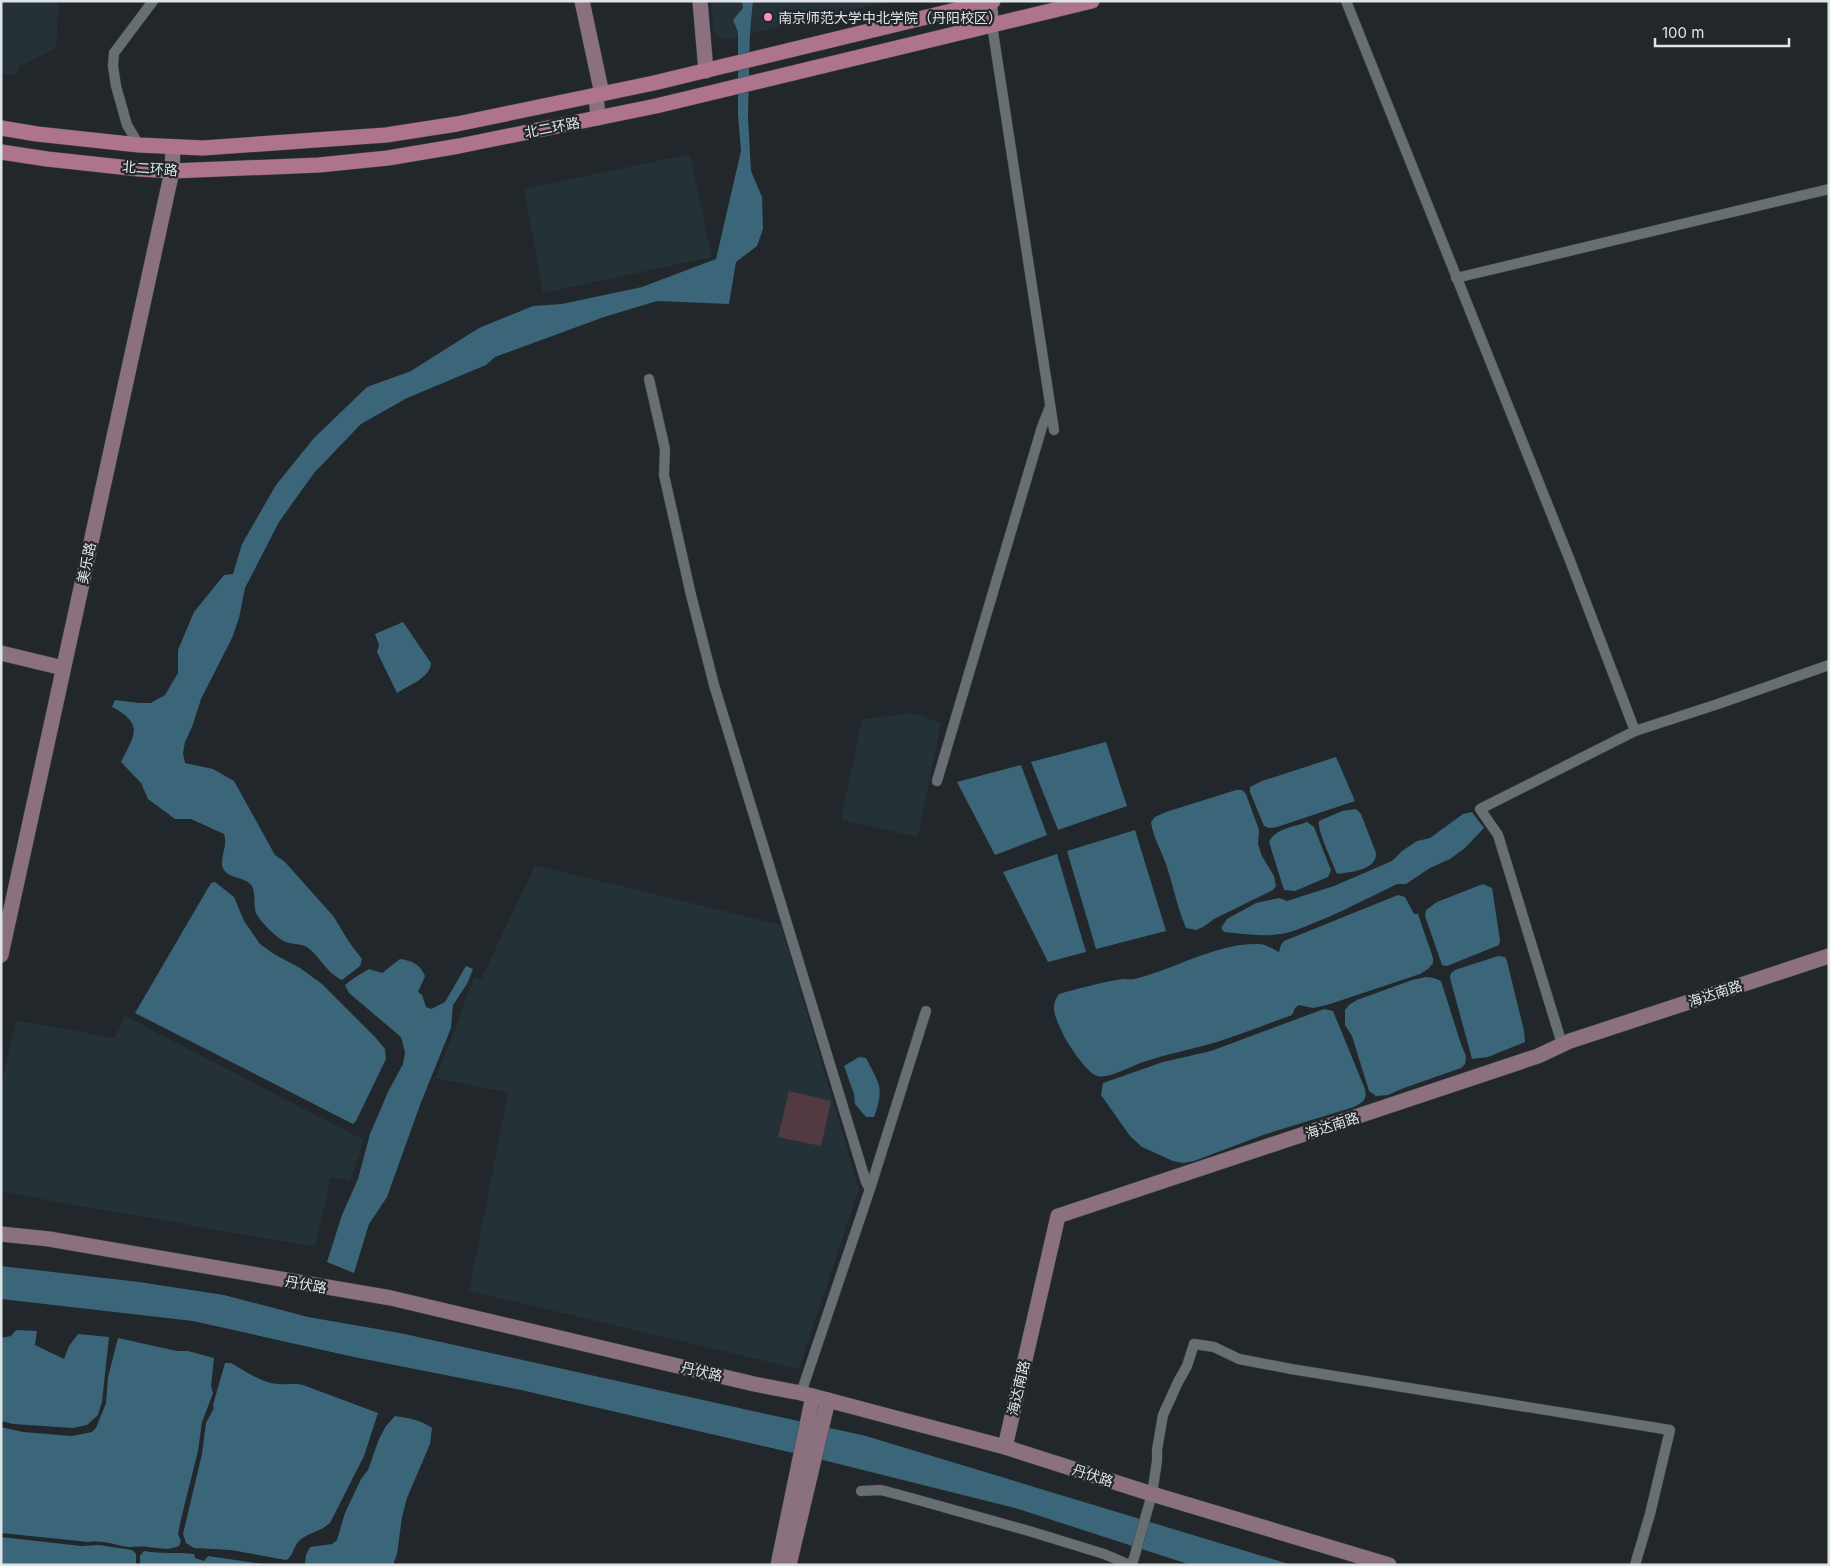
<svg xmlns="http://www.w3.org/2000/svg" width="1830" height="1566" viewBox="0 0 1830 1566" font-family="Inter,'Noto Sans SC',sans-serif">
	<rect width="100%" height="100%" fill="#21272a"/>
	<g fill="#243137">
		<polygon points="1,1 59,1 56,48 18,67 17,76 1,73"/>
		<polygon points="711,1 890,1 725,40 717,37 714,33"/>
		<polygon points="690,154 712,257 543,293 524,189"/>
		<polygon points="914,713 941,723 918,837 841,820 862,719"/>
		<polygon points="535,865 781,925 859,1189 799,1369 469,1291 508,1093 436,1078 474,978 481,979"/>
		<polygon points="125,1016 364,1140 350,1181 331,1177 315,1247 1,1192 1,1085 16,1020 115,1038"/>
	</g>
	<polygon fill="#523942" points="789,1091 831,1101 821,1146 778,1137"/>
	<g fill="#3b667a">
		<path d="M742,1h11l-3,30 -2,86 3,54 11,26 1,32 -6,17 -21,16 -7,42 -72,-3 -53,16 -109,40 -9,8 -79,33 -46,26 -47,49 -35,49 -34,66 -6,30 -7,20 -31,61 -9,28 -7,15 -2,11 2,10 28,6 21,12 41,74 10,7 49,55 15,25 13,17 -2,7 -18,14c-17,-8 -23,-26 -37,-34 -6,-2 -13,-2 -19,-4 -9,-3 -26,-21 -30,-29 -3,-9 0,-19 -4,-27 -8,-11 -27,-6 -30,-21 -1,-10 6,-20 2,-31l-33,-15h-16l-27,-20 -7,-16 -20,-21c14,-28 23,-38 -9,-55l3,-7 24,3h12l14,-8 13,-22v-23l16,-38 30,-37 9,-1 9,-30 34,-59 38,-47 53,-51 44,-16 68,-43 54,-22 29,-2 80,-17 74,-28 25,-108 -3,-36v-83l-5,-12 10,-12z"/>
		<path d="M403,622l28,41c0,14 -23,23 -34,30l-20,-41 2,-7 -4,-11z"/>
		<polygon points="1106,742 1127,806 1058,830 1031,762"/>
		<polygon points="1336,757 1355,801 1277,827 1269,828 1264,826 1250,792 1250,787 1262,781"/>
		<polygon points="1021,765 1047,835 995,855 957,782"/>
		<path d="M1236,790h6l4,4 13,36 -1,14 4,12 12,20 2,10 -3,4 -59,29 -11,8 -7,3 -10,-2c-9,-21 -13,-43 -20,-64 -5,-14 -13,-27 -15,-42l4,-5 11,-5z"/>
		<path d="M1356,809l5,5 15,39c1,17 -25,19 -39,21 -4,-11 -20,-43 -18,-53l23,-10z"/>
		<path d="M1472,812l12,16 -19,20 -15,11 -20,9 -24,16h-9c-33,16 -73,37 -107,48 -22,6 -45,2 -66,0l-3,-4 6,-9 29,-16 23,-5 8,3 47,-15 58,-25 10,-10 15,-10 13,-3 33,-24z"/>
		<path d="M1307,822l7,5 17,43 -3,7 -33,14 -11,-1 -15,-48c7,-14 25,-15 38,-20z"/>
		<polygon points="1135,830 1166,931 1096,949 1067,851"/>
		<polygon points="1057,854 1086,952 1048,962 1003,872"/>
		<polygon points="215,882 234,897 244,921 260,944 274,954 300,968 322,984 376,1038 385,1049 386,1059 356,1121 353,1124 135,1013 211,883"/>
		<polygon points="1483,884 1492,888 1500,940 1499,945 1447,966 1442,965 1425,916 1426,910 1437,902"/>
		<path d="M1398,895l7,2 9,17h4l15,44v5l-5,6 -8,5 -93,31 -14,3 -14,-3 -4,3 -3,7c-25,9 -50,19 -75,27 -24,7 -50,12 -74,20 -12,4 -34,17 -46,14 -10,-3 -31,-34 -35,-44 -6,-14 -13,-25 -3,-38 21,-6 43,-12 64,-15 5,0 10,1 15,-1 39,-10 79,-35 120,-34 8,0 15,5 21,8l2,-7 3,-4z"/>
		<polygon points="1498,956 1505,957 1507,961 1524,1031 1525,1042 1488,1057 1472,1059 1450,978 1451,973 1455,970"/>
		<path d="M400,959c12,2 20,5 25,17l-7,16 4,3 4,12 5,2 14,-7 21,-36 7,3 -6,15 -14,21 -2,23 -31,77 -33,92 -18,27 -15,49 -27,-11 15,-47 16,-36 12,-45 18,-42 15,-28 2,-12 -4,-15 -52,-44 -4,-8 9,-7 15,-9 13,4z"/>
		<polygon points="1426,977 1434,978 1441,981 1461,1044 1466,1056 1465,1064 1461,1068 1404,1088 1388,1095 1376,1096 1369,1091 1352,1036 1345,1025 1345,1010 1349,1005 1357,1000 1412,980"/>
		<path d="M1324,1009l9,2 32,78c2,10 -1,13 -11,18l-91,28 -69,26 -11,2 -10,-2 -31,-14 -12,-11 -29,-41 2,-12 60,-21 48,-11z"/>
		<path d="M859,1057l7,1c13,26 19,29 8,59h-8l-11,-13 -1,-10 -10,-28z"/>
		<polygon points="1,1266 139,1282 224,1295 308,1317 400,1333 866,1436 1292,1565 1191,1565 1015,1508 819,1459 521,1390 354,1357 193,1321 1,1299"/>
		<polygon points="16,1330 37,1331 35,1345 64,1359 69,1346 78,1334 109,1337 102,1402 98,1415 87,1425 73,1428 13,1424 1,1421 1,1338 11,1336"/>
		<path d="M118,1338l59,13h11l26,7 -3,28 2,7 -11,29 -4,29 -17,68 -3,15 3,7 -2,5c-12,5 -19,2 -31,1 -6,-1 -13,0 -20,0 -13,-2 -25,-7 -39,-5l-88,-9v-106l22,5 49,4 20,-4 4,-4 10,-25 2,-26z"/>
		<path d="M225,1363h6c15,8 31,21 48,21 8,1 15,-1 24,1l75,28 -14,43 -34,67c-10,9 -25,11 -31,18 -6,6 -6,16 -13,19l-55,-10 -37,-2 -8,-5 -3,-9 19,-80 4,-31 8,-15 -1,-3z"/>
		<path d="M395,1416c13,2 26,4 37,12l-2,16 -23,54 -5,19 -5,37 -4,11h-88l1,-10 4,-8 22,-3 5,-4 8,-27 16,-34 7,-9 11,-31 7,-13z"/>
		<polygon points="1,1537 81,1546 99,1545 132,1550 136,1554 136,1565 1,1565"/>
		<path d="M144,1551c17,3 33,1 50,3l1,4 9,3 4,-5 62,9h-130v-9z"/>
	</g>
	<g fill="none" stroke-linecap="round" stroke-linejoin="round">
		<defs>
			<g id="street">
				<polyline points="1346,1 1569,558 1635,731"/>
				<polyline points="992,25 1054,430"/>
				<polyline points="139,145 127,125 116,86 113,66 114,53 153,1"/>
				<polyline points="1456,278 1829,189"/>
				<polyline points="649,379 665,449 664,475 691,595 714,685 866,1182 870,1189"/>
				<polyline points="937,781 1042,427 1049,409"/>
				<polyline points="1562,1044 1498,835 1480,809 1635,731 1718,704 1829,665"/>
				<polyline points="801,1393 870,1189 926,1011"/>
				<polyline points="861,1491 881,1490 911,1498 1029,1531 1104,1554 1130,1565"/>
				<polyline points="1132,1565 1152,1494 1157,1461 1157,1450 1163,1415 1178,1382 1187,1366 1194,1344 1214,1347 1239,1359 1291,1369 1670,1430 1650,1514 1635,1565"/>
			</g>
			<g id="secondary">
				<polyline points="582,1 602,94"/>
				<polyline points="700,1 706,71"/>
				<polyline points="989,2 992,25"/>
				<polyline points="596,95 598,118"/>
				<polyline points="1,653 63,668"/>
				<polyline points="1,955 172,171 173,147"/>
				<polyline points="1,1234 49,1239 391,1298 754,1384 801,1393 1005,1447 1152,1494 1389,1565"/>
				<polyline points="1005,1447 1058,1216 1538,1056 1570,1041 1829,956"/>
				<polyline points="778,1565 813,1396"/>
				<polyline points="789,1565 828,1400"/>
			</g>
			<g id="primary">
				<polyline points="1,128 37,134 139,145 203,148 386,135 457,124 654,83 993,1"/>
				<polyline points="1,152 47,159 139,169 172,171 319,165 388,158 459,146 656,106 1092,1"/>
			</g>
		</defs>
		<use href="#street" stroke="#3d4346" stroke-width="11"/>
		<use href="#secondary" stroke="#3d4346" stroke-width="16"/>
		<use href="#primary" stroke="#3d4346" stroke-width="16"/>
		<use href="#street" stroke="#686f73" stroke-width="10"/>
		<use href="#secondary" stroke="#8b7180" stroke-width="15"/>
		<use href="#primary" stroke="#ae748e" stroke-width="15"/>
	</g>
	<circle fill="#fe8ebb" stroke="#21272a" stroke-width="2" cx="768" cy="17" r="5"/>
	<g text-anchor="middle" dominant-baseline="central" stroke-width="4.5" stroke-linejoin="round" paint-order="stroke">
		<g font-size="14" fill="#dfe4e6" stroke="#21272a" text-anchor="start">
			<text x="778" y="17">南京师范大学中北学院（丹阳校区）</text>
		</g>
		<g font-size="14" fill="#dfe4e6" stroke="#21272a">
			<text transform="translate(552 127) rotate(-11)">北二环路</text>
			<text transform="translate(150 168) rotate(4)">北二环路</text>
			<text transform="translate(86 563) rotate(-78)">美乐路</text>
			<text transform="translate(1715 993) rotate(-18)">海达南路</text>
			<text transform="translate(1332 1125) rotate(-18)">海达南路</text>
			<text transform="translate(306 1284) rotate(10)">丹伏路</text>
			<text transform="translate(702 1371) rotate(13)">丹伏路</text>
			<text transform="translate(1018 1388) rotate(-77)">海达南路</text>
			<text transform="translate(1093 1475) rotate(18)">丹伏路</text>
		</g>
	</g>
	<rect width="1830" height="1566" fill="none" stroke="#dfe4e6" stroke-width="5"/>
	<path d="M1655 38v8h134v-8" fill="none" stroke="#dfe4e6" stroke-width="2.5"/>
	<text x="1662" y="38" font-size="15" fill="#dfe4e6" stroke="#21272a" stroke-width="4" paint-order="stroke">100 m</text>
</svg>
